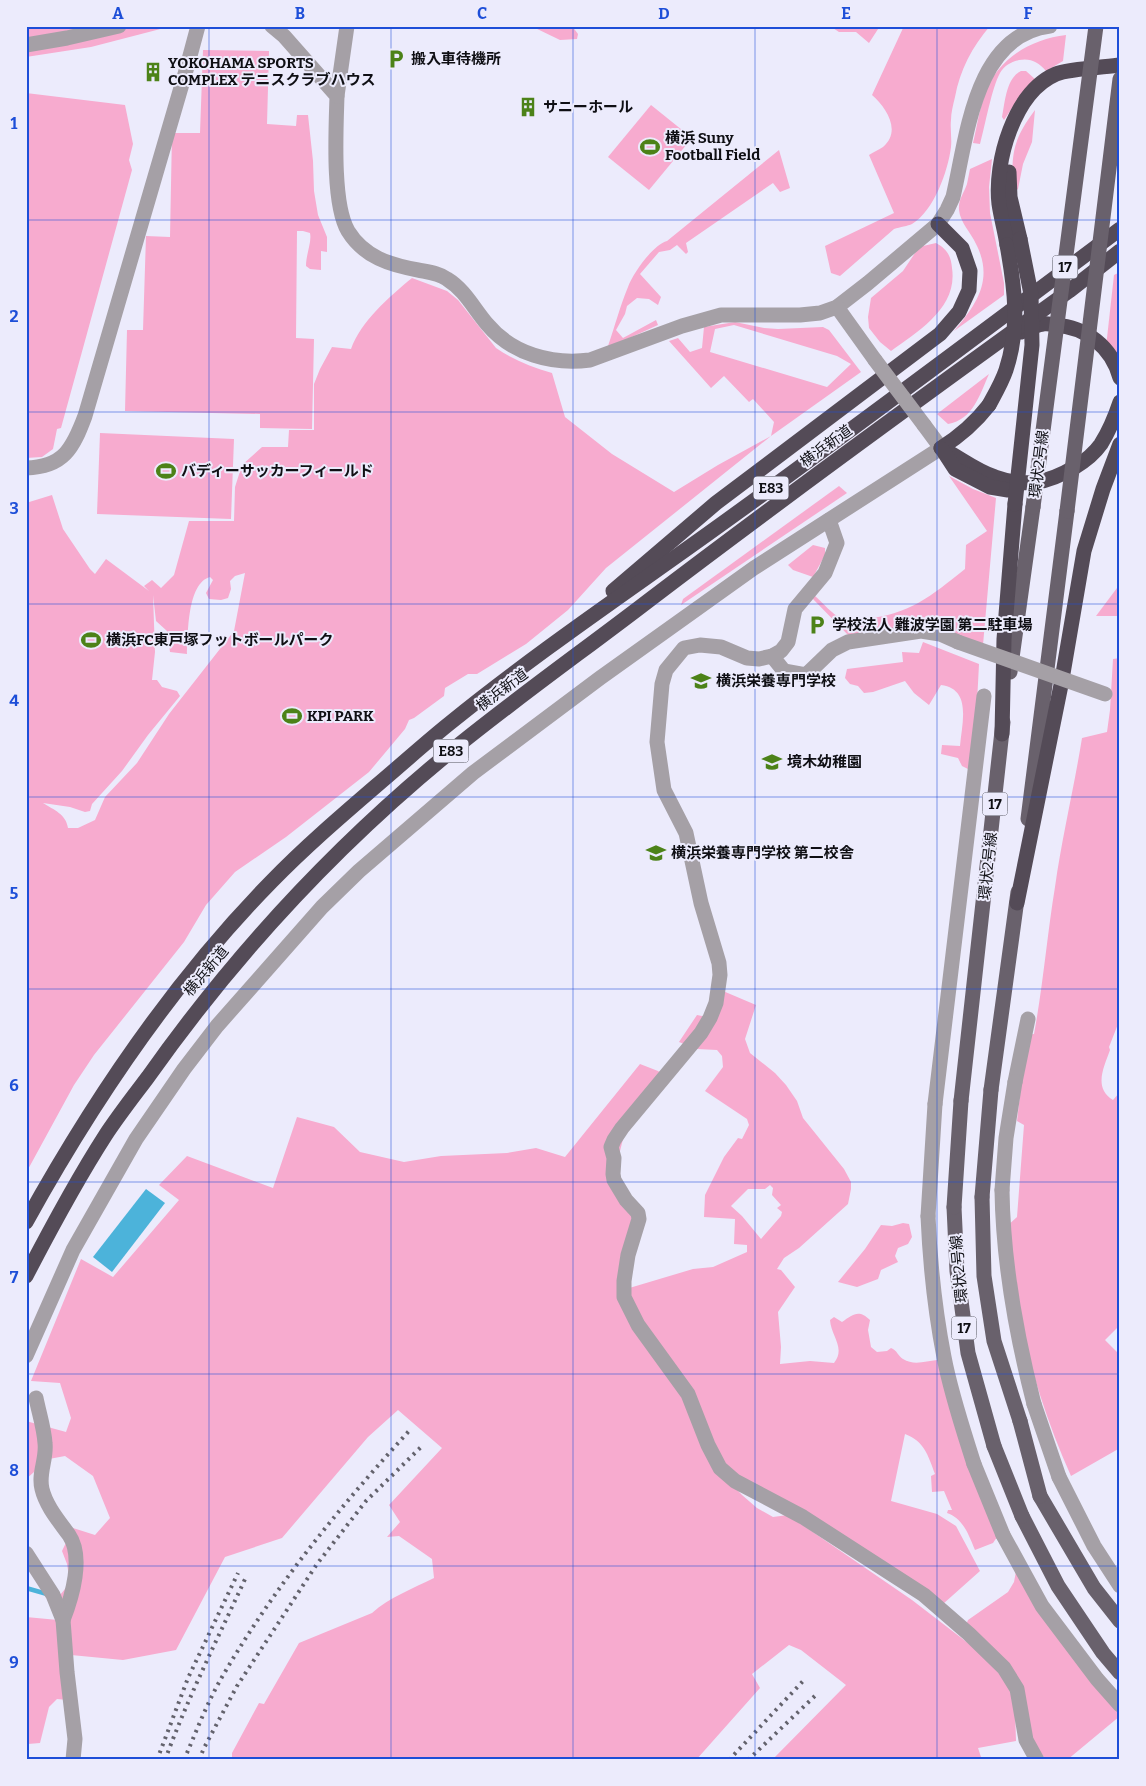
<svg xmlns="http://www.w3.org/2000/svg" width="1146" height="1786" viewBox="0 0 1146 1786" font-family="Bitter,'Noto Sans JP',serif">
	<rect width="100%" height="100%" fill="#ecebfc"/>
	<g fill="#f7abcf" fill-rule="evenodd">
		<polygon points="26,26 172,26 91,47 26,57"/>
		<polygon points="531,26 572,26 578,34 577,39 560,40"/>
		<polygon points="830,26 880,26 869,43 856,32 839,32"/>
		<path d="M904,26h86c-18,21 -30,44 -35,71 -2,8 -4,16 -4,23 -1,9 1,18 0,27 -3,24 -17,64 -39,77 -4,2 -12,3 -18,5l-54,47 -9,-3 -6,-27 69,-33 -25,-58c4,-3 10,-5 14,-8 19,-16 3,-40 -11,-52z"/>
		<path d="M1066,35l-3,26 -17,10c-8,-9 -15,-13 -27,-11 -8,2 -14,5 -19,13 -8,14 -15,53 -20,71l-7,-1c4,-16 6,-33 12,-49 12,-35 46,-55 81,-59z"/>
		<path d="M203,50l66,1 -2,73 29,2 1,-11h11l5,46 1,30 4,24 9,22v15l-6,-1v19l-11,-1 -4,-3c0,-12 6,-24 4,-33l-7,-2h-6l-1,107 18,1 -2,90 -52,-1v-14l-135,-3 2,-81h16l3,-94 24,1 2,-104h28z"/>
		<path d="M1021,71h5l10,9 -16,16 -16,24 -2,-3c3,-14 4,-39 19,-46z"/>
		<polygon points="26,93 125,105 133,144 129,160 132,170 61,428 57,429 53,449 42,457 26,458"/>
		<polygon points="651,105 692,138 649,190 608,157"/>
		<path d="M1035,110l-3,32 -9,22 -5,25 -4,3c-4,-36 -1,-53 21,-82z"/>
		<path d="M779,150l11,38 -10,4 -7,-9 -87,60 2,9 -2,2 -9,-9 -7,5 -11,2 -19,22 21,23 -3,8 -9,-6 -12,-1 -10,8 -2,8 -9,16 7,8 33,-18 2,5 -33,15 -17,6c7,-20 12,-40 20,-59 5,-14 25,-42 39,-46z"/>
		<path d="M992,159l-3,28 1,26 14,70v12l-50,36c23,-27 40,-52 22,-87 -5,-11 -16,-22 -17,-34 -1,-10 5,-17 8,-26 1,-5 2,-10 3,-15z"/>
		<path d="M936,243c11,6 15,13 16,25 6,40 -34,63 -61,83l-11,-9 -11,-14 -1,-11 3,-19 32,-27 16,-24z"/>
		<polygon points="1120,272 1120,363 1106,347 1114,275"/>
		<path d="M412,278l35,13 11,9 38,48c17,12 36,19 56,25l13,44 47,37 62,38 44,-27 53,-29 3,-14 -21,-23 -4,3 -25,-26 -13,12 -42,-47 9,-3 12,14 12,-4 2,-21 31,-5 29,6 14,1 45,-2 6,3 32,42 -90,64 -165,132 -38,42 -42,34 -49,30h-9l-23,14 -1,8 -30,22 -5,2 -4,9 -36,43 -83,65 -51,35 -29,33 -22,37 -90,113 -20,30 -48,88v-670l26,-8 11,34 27,40 5,5 11,-15 43,32 -5,-5 8,-6 9,8 13,-13 15,-54h45l1,-34 7,-22 20,-18h26l1,-17h25v-46l6,-15 12,-22 19,2c10,-28 38,-52 61,-71zM734,325l103,31 14,8 -24,23 -117,-35 5,-23zM245,573l-11,58 -65,83 -32,49 -32,34 -10,23 -17,8h-10c-2,-14 -14,-18 -25,-25l27,4 15,5 5,-1 2,-7 30,-33 26,-36 32,-39 -3,-5 -15,-4 -5,-7h-5l3,-28 -2,-57 3,26 11,10 3,21 17,2c1,-19 0,-71 23,-77l3,3 -7,13 3,6 12,1 7,-2 3,-9 -1,-8 5,-5z"/>
		<path d="M989,374c-9,20 -16,46 -41,50l-11,-10z"/>
		<polygon points="100,433 234,439 231,519 97,514"/>
		<path d="M949,476l24,13 23,9 -13,147 -42,-15 -92,6 -37,-38 3,-2c7,6 18,19 26,22 6,3 16,2 23,1 45,-4 67,-23 101,-50l1,-24 21,-14z"/>
		<polygon points="839,486 847,493 681,605 683,599"/>
		<polygon points="813,545 825,548 825,555 813,577 793,570 788,565"/>
		<polygon points="1120,584 1120,616 1096,616"/>
		<path d="M923,642l56,22 -4,77 -5,29 -8,-4 -4,-8 -17,-4 1,-9 18,1c2,-23 12,-57 -19,-61l-12,20 -15,-12 -9,-12 -32,11 -9,1 -6,-7 -8,-2 -5,-6 2,-9 56,-7 -1,-10 17,1z"/>
		<path d="M1120,658v361l-11,28 1,3c-6,17 -17,38 3,50l7,-8v233l-15,15 15,15v93l-49,28c-23,-51 -41,-108 -53,-163 -6,-28 -8,-58 -12,-86l11,-10 7,-92 -7,-4 10,-86 7,-1c9,-48 13,-98 21,-147 7,-50 19,-99 27,-149l25,-6 3,-22 3,-51z"/>
		<path d="M723,991l33,14 -11,34 5,14 25,20 11,12 11,16 6,17 41,51 7,13v7l-3,15 -49,44 -15,10 -7,11 4,1 14,17 -17,25 3,35 -1,17 30,-3 24,2c12,-15 -3,-27 -4,-43l4,-3 8,5c11,-8 17,-13 28,-2l-2,10 3,17 6,5 10,-1 4,-3c6,2 7,8 12,11 11,7 23,2 34,1l24,83 36,94 -4,6 -18,7c-6,-14 -11,-31 -28,-37l1,-3h4l-8,-19 -12,1 -1,-16 4,-2c-7,-19 -11,-33 -30,-40l-14,67 46,13 19,12 24,45 -37,33 -216,-133 -86,-147 -15,-35 67,-20 20,-2 34,-15v-7l-13,-1 1,-25 -31,-2 1,-22 19,-38 14,-19 4,1 7,-14 -2,-6 -42,-28 18,-24 -1,-11 -5,-6 -20,-1 -18,-7 18,-27 20,4zM770,1185l3,3 -1,7 9,10 -4,3 5,4 -1,4 -20,23 -19,-23 -11,-10 17,-17h17z"/>
		<path d="M640,1064l18,7 13,9 -47,55 -4,16 -1,28 14,33 -13,87 62,92 36,79 24,25 15,13 16,9 15,-2 124,85 65,50 30,29 8,31 1,31 -38,7 4,12h-210l74,-75 -45,-35 -12,-5 -37,29 8,14 -64,72h-464v-7l27,-50 5,1 35,-61 73,-30c18,-16 40,-24 62,-35l-2,-19 -33,-23 -12,1 13,-15 -11,-17 53,-57 -44,-38 -30,27 -86,101 -57,19 -49,93 -53,10 -52,-5 -11,-60 10,-12 -3,-19 -5,-13 11,-23 22,7 15,-17 -17,-42 -28,-20 -16,3 -23,20v-58l40,11 5,-14 -11,-35 -29,-2 50,-122 32,18 66,-77 -20,-15 28,-29 86,32 24,-71 37,10 26,25 44,10 37,-6 66,-3 29,-5 29,9z"/>
		<polygon points="903,1223 909,1224 912,1237 908,1244 898,1248 895,1256 898,1262 881,1270 878,1279 857,1287 838,1282 865,1249 881,1225 892,1226"/>
		<polygon points="1017,1566 1094,1682 1120,1714 1120,1716 1067,1760 1046,1760 1036,1746 1031,1735 1025,1703 966,1625 968,1620 1008,1592 1014,1582"/>
		<polygon points="26,1617 58,1620 67,1700 57,1699 49,1707 40,1743 28,1744 26,1741"/>
	</g>
	<polygon fill="#4cb3da" points="146,1189 165,1203 112,1272 93,1257"/>
	<g fill="none" stroke-linecap="round" stroke-linejoin="round">
		<polyline stroke="#4cb3da" stroke-width="4.5" points="26,1588 47,1594"/>
		<g stroke="#a5a0a6" stroke-width="15">
			<path d="M272,26l12,10 53,60c-1,33 -5,108 11,135 16,26 42,34 70,39 10,2 21,3 29,9 18,11 27,30 40,45 25,30 65,41 103,36l92,-34 39,-11h79l20,-2 17,-6 31,-24 70,-59 9,-14 6,-13c14,-59 21,-162 97,-171"/>
			<polyline points="26,45 67,38 119,26"/>
			<polyline points="337,96 347,26"/>
			<polyline points="837,307 875,360"/>
			<path d="M26,468c38,-1 47,-20 59,-52l102,-349 11,-41"/>
			<polyline points="829,520 837,543 825,573 795,609 788,642 781,651 772,656 759,659 747,658 721,647 700,645 684,648 666,670 662,684 657,742 664,790 686,833 701,903 719,963 720,975 716,1003 710,1018 701,1033 622,1128 614,1140 611,1147 614,1158 613,1174 614,1180 626,1200 638,1213 639,1219 628,1255 624,1281 624,1297 638,1325 688,1394 708,1445 720,1468 735,1481 803,1517 924,1595 969,1634 1004,1668 1017,1689 1026,1740 1037,1760"/>
			<polyline points="772,656 784,671 806,675 832,650 848,642 921,631 940,634 958,642"/>
			<polyline points="1015,1082 1028,1019"/>
			<polyline points="935,1104 984,696"/>
			<path d="M1002,1190c1,73 14,144 32,214"/>
			<path d="M928,1216c2,47 7,95 16,141 7,37 19,72 30,107"/>
			<polyline points="26,1356 73,1250 136,1139 184,1069 217,1026 322,907 359,871 473,773 600,678 754,568 941,448 924,425"/>
			<path d="M36,1398c3,15 8,30 9,45 2,16 -7,30 -3,46 4,17 17,32 27,46 15,22 3,62 -6,85"/>
			<polyline points="1059,1477 1094,1546 1120,1586"/>
			<polyline points="1003,1535 1042,1606 1097,1679 1120,1705"/>
			<polyline points="26,1553 53,1595 63,1620 67,1672 75,1739 73,1760"/>
		</g>
		<g stroke="#69616c" stroke-width="15">
			<polyline points="1010,672 1033,507"/>
			<polyline points="1028,819 1067,511"/>
			<polyline points="991,1090 1018,892"/>
			<polyline points="961,1101 1003,722"/>
			<polyline points="982,1197 984,1276 994,1341 1020,1421"/>
			<polyline points="954,1207 957,1271 968,1353 994,1446"/>
			<polyline points="1040,1496 1094,1588 1120,1621"/>
			<polyline points="1022,1516 1058,1586 1103,1653 1120,1673"/>
		</g>
		<g stroke="#544b57" stroke-width="15">
			<polyline points="1009,172 1010,197 1020,239"/>
			<path d="M1007,245c-2,-14 -6,-27 -8,-41 -5,-42 15,-112 57,-130 12,-5 49,-7 64,-9"/>
			<path d="M1021,332c7,-3 15,-7 22,-8 4,-1 8,0 12,1 31,2 57,22 65,53"/>
			<path d="M941,448c18,9 35,23 54,29 30,11 53,6 80,-10 10,-6 19,-13 26,-23 8,-13 14,-27 19,-42"/>
			<path d="M941,448c19,-12 34,-25 48,-43"/>
			<polyline points="942,449 955,469 990,487 1008,490"/>
			<polyline points="613,591 716,503 940,334 959,312 969,290 970,271 962,248 938,224"/>
			<polyline points="1002,734 1004,639 1015,504"/>
			<polyline points="1017,903 1061,685 1084,551 1103,489 1120,444"/>
			<path d="M26,1222c68,-123 147,-240 245,-340 33,-34 69,-65 105,-96 25,-21 49,-43 74,-63 91,-74 189,-139 284,-208 130,-94 258,-190 386,-286"/>
			<path d="M26,1276c25,-48 50,-95 79,-140 13,-20 28,-39 43,-59 87,-123 190,-234 307,-329 64,-52 132,-100 197,-150 138,-105 277,-206 417,-307l51,-40"/>
		</g>
		<g stroke="#63626c" stroke-width="4" stroke-dasharray="2.5 5" stroke-linecap="butt">
			<polyline points="157,1760 188,1678 238,1573"/>
			<path d="M165,1760c23,-63 53,-122 81,-183"/>
			<path d="M184,1760c12,-28 23,-57 38,-83 53,-91 116,-168 187,-246"/>
			<polyline points="199,1760 204,1748 237,1686 317,1564 366,1501 422,1446"/>
			<polyline points="729,1760 804,1680"/>
			<polyline points="748,1760 818,1693"/>
		</g>
		<g stroke="#a5a0a6" stroke-width="15">
			<polyline points="875,360 924,425"/>
			<polyline points="958,642 1105,694"/>
			<polyline points="1002,1190 1006,1138 1015,1082"/>
			<polyline points="928,1216 935,1104"/>
			<polyline points="1034,1404 1059,1477"/>
			<polyline points="974,1464 1003,1535"/>
		</g>
		<g stroke="#69616c" stroke-width="15">
			<polyline points="1033,507 1096,26"/>
			<polyline points="1067,511 1120,79"/>
			<polyline points="982,1197 991,1090"/>
			<polyline points="954,1207 961,1101"/>
			<polyline points="1020,1421 1040,1496"/>
			<polyline points="994,1446 1022,1516"/>
		</g>
		<g stroke="#544b57" stroke-width="15">
			<path d="M989,405c6,-11 13,-23 17,-35 14,-43 9,-81 1,-125"/>
			<polyline points="1015,504 1032,345 1031,294 1020,239"/>
		</g>
	</g>
	<path fill="none" stroke="#1d4ed8" stroke-width="1" stroke-opacity="0.55" d="M209,26v1734M391,26v1734M573,26v1734M755,26v1734M937,26v1734M26,220h1094M26,412h1094M26,604h1094M26,797h1094M26,989h1094M26,1182h1094M26,1374h1094M26,1566h1094"/>
	<defs>
		<symbol id="parking-bare" viewBox="-9 -9 18 18"><path d="M-3.5-5.5H1a3.5 3.5 0 0 1 0 7H-1V5.5H-3.5ZM-1-3.4V-.6H.8a1.4 1.4 0 0 0 0-2.8Z" fill="#4c8218" stroke="#ecebfc" stroke-width="2.5" paint-order="stroke"/></symbol>
		<symbol id="building-bare" viewBox="-9 -9 18 18"><path d="M-4-6H4V6H1V3H-1V6H-4ZM-2.5-4.3h1.7v1.8h-1.7ZM.8-4.3h1.7v1.8H.8ZM-2.5-1h1.7V.8h-1.7ZM.8-1h1.7V.8H.8Z" fill="#4c8218" stroke="#ecebfc" stroke-width="2.5" paint-order="stroke"/></symbol>
		<symbol id="stadium-bare" viewBox="-9 -9 18 18"><path d="M0-5a6.5 5 0 1 0 0 10a6.5 5 0 1 0 0-10ZM-3.5-1.8h7v3.6h-7Z" fill="#4c8218" stroke="#ecebfc" stroke-width="2.5" paint-order="stroke"/></symbol>
		<symbol id="university-bare" viewBox="-9 -9 18 18"><path d="M0-5L7-2L0 1L-7-2ZM-4 1L0 2.5L4 1V4Q0 6-4 4Z" fill="#4c8218" stroke="#ecebfc" stroke-width="2.5" paint-order="stroke"/></symbol>
		<symbol id="school-bare" viewBox="-9 -9 18 18"><path d="M0-5L7-2L0 1L-7-2ZM-4 1L0 2.5L4 1V4Q0 6-4 4Z" fill="#4c8218" stroke="#ecebfc" stroke-width="2.5" paint-order="stroke"/></symbol>
	</defs>
	<g fill-rule="evenodd">
		<use href="#parking-bare" x="382" y="45" width="28" height="28"/>
		<use href="#building-bare" x="139" y="58" width="28" height="28"/>
		<use href="#building-bare" x="514" y="93" width="28" height="28"/>
		<use href="#stadium-bare" x="636" y="133" width="28" height="28"/>
		<use href="#stadium-bare" x="152" y="457" width="28" height="28"/>
		<use href="#parking-bare" x="803" y="611" width="28" height="28"/>
		<use href="#stadium-bare" x="77" y="626" width="28" height="28"/>
		<use href="#university-bare" x="687" y="667" width="28" height="28"/>
		<use href="#stadium-bare" x="278" y="702" width="28" height="28"/>
		<use href="#school-bare" x="758" y="748" width="28" height="28"/>
		<use href="#university-bare" x="642" y="839" width="28" height="28"/>
	</g>
	<g text-anchor="middle" dominant-baseline="central" stroke-width="4" stroke-linejoin="round" paint-order="stroke">
		<g fill="#ecebfc" stroke="#51515a" stroke-width="1">
			<rect x="1052.5" y="255.5" width="25" height="23" rx="4"/>
			<rect x="753.5" y="476.5" width="35" height="23" rx="4"/>
			<rect x="433.5" y="739.5" width="35" height="23" rx="4"/>
			<rect x="982.5" y="792.5" width="25" height="23" rx="4"/>
			<rect x="951.5" y="1316.5" width="25" height="23" rx="4"/>
		</g>
		<g font-size="14" font-weight="bold" fill="#0f0f14">
			<text x="1065" y="267">17</text>
			<text x="771" y="488">E83</text>
			<text x="451" y="751">E83</text>
			<text x="995" y="804">17</text>
			<text x="964" y="1328">17</text>
		</g>
		<g font-size="15" font-weight="bold" fill="#0f0f14" stroke="#ecebfc" text-anchor="start">
			<text x="411" y="59">搬入車待機所</text>
			<text x="168" y="63">YOKOHAMA SPORTS<tspan x="168" dy="17">COMPLEX テニスクラブハウス</tspan></text>
			<text x="543" y="107">サニーホール</text>
			<text x="665" y="138">横浜 Suny<tspan x="665" dy="17">Football Field</tspan></text>
			<text x="181" y="471">バディーサッカーフィールド</text>
			<text x="832" y="625">学校法人 難波学園 第二駐車場</text>
			<text x="106" y="640">横浜FC東戸塚フットボールパーク</text>
			<text x="716" y="681">横浜栄養専門学校</text>
			<text x="307" y="716">KPI PARK</text>
			<text x="787" y="762">境木幼稚園</text>
			<text x="671" y="853">横浜栄養専門学校 第二校舎</text>
		</g>
		<g font-size="15" fill="#0f0f14" stroke="#ecebfc">
			<text transform="translate(826 446) rotate(-36)">横浜新道</text>
			<text transform="translate(1039 464) rotate(-83)">環状2号線</text>
			<text transform="translate(502 690) rotate(-37)">横浜新道</text>
			<text transform="translate(988 866) rotate(-84)">環状2号線</text>
			<text transform="translate(206 971) rotate(-50)">横浜新道</text>
			<text transform="translate(959 1269) rotate(-95)">環状2号線</text>
		</g>
	</g>
	<rect width="1146" height="1786" fill="none" stroke="#ecebfc" stroke-width="55"/>
	<rect x="28" y="28" width="1090" height="1730" fill="none" stroke="#1d4ed8" stroke-width="2"/>
	<g font-size="16" text-anchor="middle" font-weight="bold" fill="#1d4ed8">
		<text x="118" y="19">A</text>
		<text x="300" y="19">B</text>
		<text x="482" y="19">C</text>
		<text x="664" y="19">D</text>
		<text x="846" y="19">E</text>
		<text x="1028" y="19">F</text>
		<text x="14" y="129">1</text>
		<text x="14" y="322">2</text>
		<text x="14" y="514">3</text>
		<text x="14" y="706">4</text>
		<text x="14" y="899">5</text>
		<text x="14" y="1091">6</text>
		<text x="14" y="1283">7</text>
		<text x="14" y="1476">8</text>
		<text x="14" y="1668">9</text>
	</g>
</svg>
